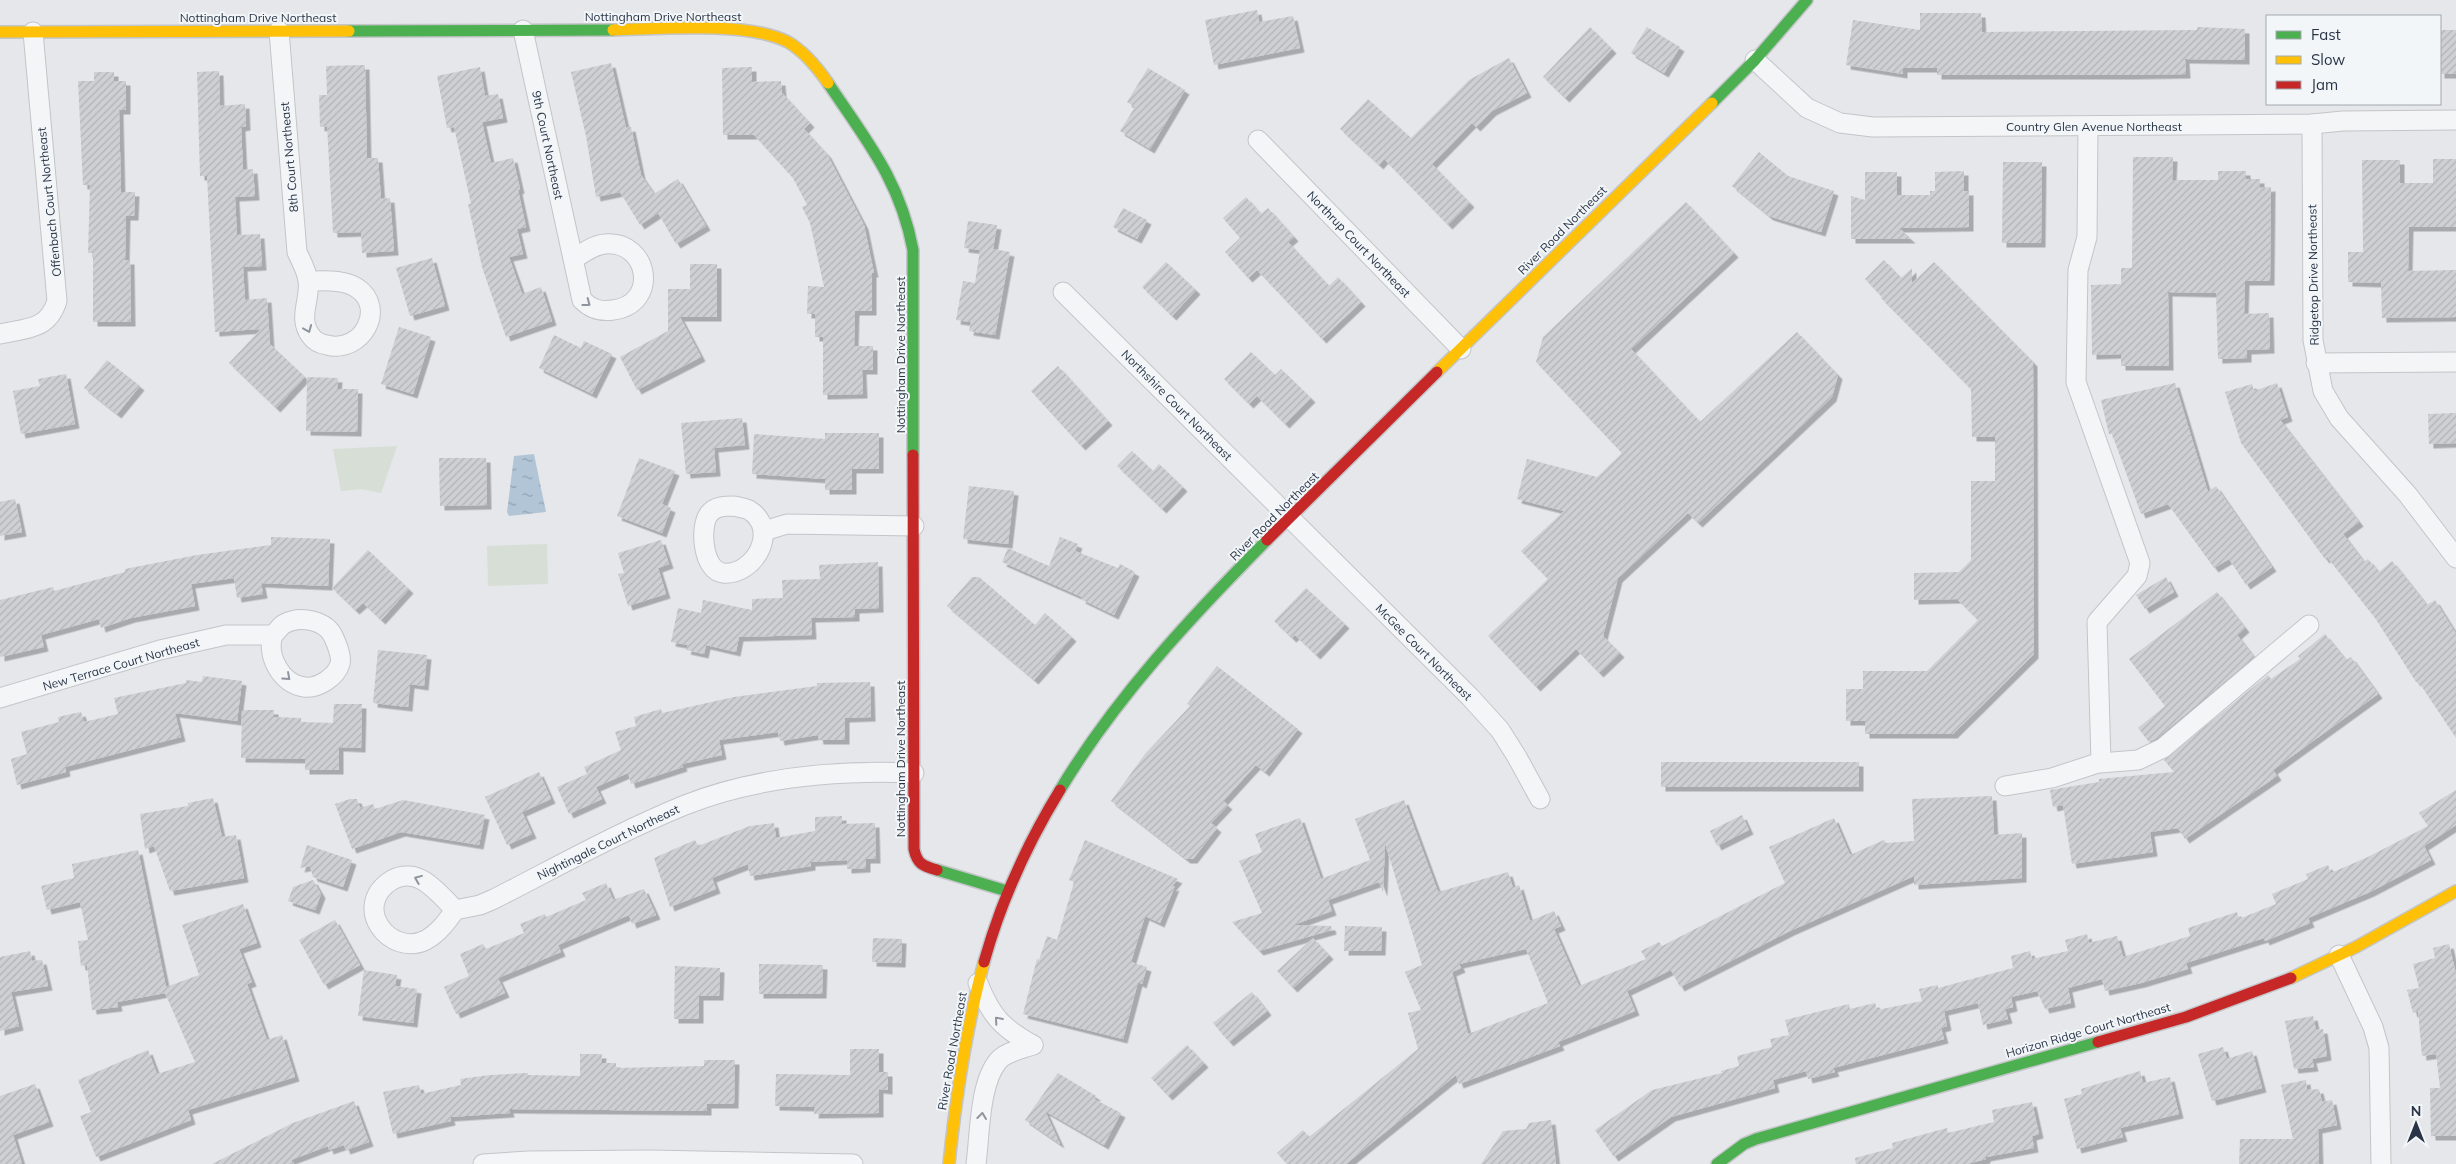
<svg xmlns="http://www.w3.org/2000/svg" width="2456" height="1164" viewBox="0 0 2456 1164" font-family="Mulish,sans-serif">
	<defs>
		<pattern id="water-ripples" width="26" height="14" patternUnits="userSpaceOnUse" patternTransform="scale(1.25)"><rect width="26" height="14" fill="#b1c5d7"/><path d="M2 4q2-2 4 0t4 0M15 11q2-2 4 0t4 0" fill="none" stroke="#90a1b0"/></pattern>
		<pattern id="building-hatch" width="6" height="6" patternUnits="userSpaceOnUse" patternTransform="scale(1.25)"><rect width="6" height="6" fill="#ced0d3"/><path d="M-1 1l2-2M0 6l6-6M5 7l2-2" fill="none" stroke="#b1b3b6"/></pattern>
		<filter id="shadow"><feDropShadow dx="4.5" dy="4.5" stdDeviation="0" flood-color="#0004"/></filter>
	</defs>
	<rect width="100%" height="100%" fill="#e5e7ea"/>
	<g fill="#d6ded5">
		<polygon points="397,446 381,493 362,489 341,491 333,449"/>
		<polygon points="547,544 548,584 488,586 487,546"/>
	</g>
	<polygon fill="url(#water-ripples)" points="534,454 546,512 509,516 507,512 514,456"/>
	<g fill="url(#building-hatch)" fill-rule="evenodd" filter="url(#shadow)">
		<polygon points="1257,10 1259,22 1293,16 1300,48 1214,65 1205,20"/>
		<polygon points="1920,13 1981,13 1982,32 2197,30 2197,27 2245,29 2245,60 2185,59 2186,74 2128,75 1937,75 1937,68 1903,68 1903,74 1846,65 1853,20 1920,30"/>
		<polygon points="1590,27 1612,49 1565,98 1543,77"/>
		<polygon points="1647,27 1680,47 1664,73 1631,53"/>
		<rect x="2440" y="30" width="16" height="44"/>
		<polygon points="1509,58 1527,93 1492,111 1476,127 1472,123 1432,164 1470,203 1448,225 1384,159 1379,165 1340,129 1368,99 1411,138 1469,80"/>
		<polygon points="611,63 626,128 631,127 641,175 654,194 678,179 706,226 676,244 658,213 640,225 620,192 596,197 586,136 571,72"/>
		<polygon points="365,65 367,158 378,158 381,199 390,198 394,251 362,253 361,232 333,233 327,126 320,127 319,95 327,95 326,66"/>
		<polygon points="480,67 485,96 498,94 503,118 482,122 491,163 513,158 520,189 518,190 526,227 517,229 523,254 509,257 522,294 541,287 552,321 506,337 482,267 468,204 471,204 454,127 447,128 437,76"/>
		<polygon points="752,67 752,82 781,81 782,93 810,123 804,129 827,154 864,225 874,273 872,273 872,311 855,311 854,346 873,346 873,370 862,370 863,394 823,395 823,337 815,337 815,314 807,314 808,286 824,287 810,223 802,207 807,205 793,178 754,135 723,135 722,68"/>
		<polygon points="1148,68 1185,90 1150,149 1120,131 1135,107 1127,102"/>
		<polygon points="219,71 220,106 245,104 246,126 241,127 243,170 253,169 255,196 235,197 237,235 260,234 262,266 243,267 245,300 267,298 270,344 305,377 276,408 229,363 261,329 215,332 207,176 200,176 197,72"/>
		<polygon points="94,72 114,72 114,81 126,81 126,110 119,110 121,192 135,192 134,216 126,216 125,260 130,260 131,322 93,322 93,253 88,253 90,185 83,185 78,81 94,81"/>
		<polygon points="1759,152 1788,176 1834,191 1821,232 1769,216 1732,186"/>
		<polygon points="2133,157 2173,157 2172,180 2218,180 2218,171 2246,171 2246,179 2260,179 2260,188 2271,187 2270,281 2245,281 2244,314 2269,313 2270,349 2247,350 2247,358 2218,359 2216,293 2168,292 2169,366 2121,366 2121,354 2092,355 2091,285 2121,284 2121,268 2132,268"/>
		<polygon points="2433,159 2456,159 2456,227 2409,227 2408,271 2456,270 2456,317 2382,318 2381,283 2348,282 2348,252 2363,252 2362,160 2400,160 2400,183 2433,183"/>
		<polygon points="2003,162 2042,162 2041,243 2002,243"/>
		<polygon points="1964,171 1964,191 1969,191 1969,227 1899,228 1911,239 1851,239 1851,196 1865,200 1865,172 1897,172 1897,195 1930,195 1930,191 1935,191 1935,172"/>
		<polygon points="1246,197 1261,214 1268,208 1294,237 1288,242 1329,286 1338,277 1361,302 1322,339 1257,270 1248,278 1225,252 1240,238 1223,218"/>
		<polygon points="1686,202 1734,253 1631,349 1700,422 1797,332 1838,375 1832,397 1698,523 1688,513 1618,578 1603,636 1620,653 1599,673 1576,649 1536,687 1488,636 1548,579 1521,551 1564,511 1517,499 1527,459 1597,477 1622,453 1536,362 1543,337"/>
		<polygon points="1123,208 1147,220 1137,239 1113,227"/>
		<polygon points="968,221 997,225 993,249 1010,252 995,335 969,331 971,322 956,320 963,281 975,283 980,250 964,248"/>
		<polygon points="432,258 445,306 410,316 396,268"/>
		<polygon points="1884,260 1901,278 1912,268 1912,283 1934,262 2033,362 2034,654 1953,734 1865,734 1865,721 1846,721 1846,689 1863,689 1863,671 1927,671 1978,620 1957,599 1914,600 1914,573 1959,572 1971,560 1971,481 1995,481 1995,437 1972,437 1971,389 1881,298 1882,297 1865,279"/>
		<polygon points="1166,262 1196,290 1172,316 1142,287"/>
		<polygon points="690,264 717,264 717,317 680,317 701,357 637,390 620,357 668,331 668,289 690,289"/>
		<polygon points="399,327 431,337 413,394 381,384"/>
		<polygon points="554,335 581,348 584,341 612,354 592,394 539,368"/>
		<polygon points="1251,352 1275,375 1281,369 1311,398 1285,424 1257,396 1249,404 1224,379"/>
		<polygon points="107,360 140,386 117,414 84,388"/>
		<polygon points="1058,366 1108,421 1081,446 1031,391"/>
		<polygon points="66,374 75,424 21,434 13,391 40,386 38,379"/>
		<polygon points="307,377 338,378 337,389 358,389 357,432 306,431"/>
		<polygon points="2175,383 2208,492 2216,486 2272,567 2246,585 2229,559 2214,568 2168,504 2141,514 2112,434 2109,434 2101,400"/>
		<polygon points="2277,383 2288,417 2280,420 2359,522 2343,534 2364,562 2368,559 2379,572 2392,561 2427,605 2435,600 2456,634 2456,738 2418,681 2416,682 2375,618 2327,557 2325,559 2241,443 2225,392 2252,384 2254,391"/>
		<polygon points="2456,413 2456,443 2429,444 2428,414"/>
		<polygon points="742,418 745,445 714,448 716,472 686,474 681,423"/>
		<polygon points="825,433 879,433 879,469 852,469 852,490 825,490 825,479 752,474 754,434 825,439"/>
		<polygon points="1132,451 1153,471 1159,464 1183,487 1162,509 1117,466"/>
		<polygon points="439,458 486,458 487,505 440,506"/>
		<polygon points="639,458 675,471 662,504 671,508 662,533 617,516"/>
		<polygon points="969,486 1014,491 1008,544 963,539"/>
		<polygon points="15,499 22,532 0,536 0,502"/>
		<polygon points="271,537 330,539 328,586 261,583 263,594 237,598 234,578 191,584 195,606 131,618 101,628 99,619 41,635 44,647 0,657 0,600 53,587 54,591 125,572 125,569 197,555 271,545"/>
		<polygon points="1060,537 1078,544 1075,551 1118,568 1120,564 1135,572 1114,615 1081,599 1082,597 1002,562 1008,548 1049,566"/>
		<polygon points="661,540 669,564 658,568 666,594 628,606 618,574 624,573 618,553"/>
		<polygon points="368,550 409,589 381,620 363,603 355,610 332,588"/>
		<polygon points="878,562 879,608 855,609 855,617 811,618 812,635 739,637 736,652 706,645 704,654 686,650 688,645 671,642 678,608 701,613 703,600 752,610 752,599 783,598 782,580 820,579 819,565"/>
		<polygon points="972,577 979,577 1035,625 1045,613 1072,637 1034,680 947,606"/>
		<polygon points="2166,577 2174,592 2145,609 2136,595"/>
		<polygon points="1306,588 1345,624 1316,655 1295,635 1292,638 1274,621"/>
		<polygon points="2217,592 2245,628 2237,635 2254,657 2157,738 2149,742 2138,728 2165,706 2129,659"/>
		<polygon points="2325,634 2346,660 2351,657 2378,694 2273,770 2277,776 2185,839 2178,828 2150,832 2153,852 2072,864 2063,805 2053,807 2050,790 2099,782 2099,779 2174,772 2164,760 2268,675 2271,679 2300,659 2298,656"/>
		<polygon points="378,650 427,655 424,686 410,684 408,707 373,703"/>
		<polygon points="1217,666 1298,729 1265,772 1256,765 1223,801 1228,805 1211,823 1217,828 1193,859 1186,859 1111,801 1145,754 1190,706 1187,704"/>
		<polygon points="203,676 242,681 237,721 175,713 181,737 65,767 66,772 17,785 11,759 27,754 21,732 59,722 58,717 81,712 84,722 118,714 114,698 186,683 186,680 202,682"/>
		<polygon points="870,682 871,717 845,718 845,740 819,740 818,735 780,741 778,732 719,740 722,755 682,764 683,767 631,784 628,773 596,787 602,799 569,814 557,787 587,774 584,767 621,750 615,732 636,726 634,717 661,709 662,713 734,697 817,686 817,683"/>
		<polygon points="334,704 362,704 361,748 339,747 339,770 305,770 305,759 241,758 242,710 274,710 274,717 301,718 301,722 333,723"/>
		<rect x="1661" y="762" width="198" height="25"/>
		<polygon points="539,772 551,799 522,812 532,834 507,845 485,797"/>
		<polygon points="2456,790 2456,825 2424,846 2431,860 2370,892 2308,918 2310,923 2265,941 2264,938 2186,963 2188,969 2141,983 2105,991 2102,979 2068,988 2071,1003 2045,1009 2037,991 2011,997 2013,1007 2005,1009 2008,1019 1983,1025 1978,1003 1944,1011 1947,1026 1941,1028 1944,1039 1833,1068 1835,1072 1808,1079 1806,1071 1773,1080 1775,1088 1671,1117 1614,1157 1595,1130 1652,1090 1722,1073 1721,1071 1739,1066 1737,1056 1772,1047 1770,1039 1789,1035 1785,1020 1849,1004 1850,1009 1875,1003 1877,1010 1922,1001 1919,989 1938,985 1938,988 2013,968 2011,956 2030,951 2032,959 2068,951 2065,940 2087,934 2089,943 2117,936 2123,957 2190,936 2188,928 2237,912 2239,919 2276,904 2272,894 2308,879 2306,874 2328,865 2331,873 2368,857 2428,826 2419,813"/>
		<path d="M1992,796l2,39 28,-2v45l-108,7v-9l-124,55 -110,56 -9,-17 -44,21 8,20 -77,31 2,4 -101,38 -3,-9 -110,89h-59l-10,-11 26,-23 6,7 109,-88 -10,-36 13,-3 -16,-38 17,-7 -37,-122 -2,49 -4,-10 -51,18 4,11 -39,14 38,1 1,4 -73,21 -27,-29 30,-9 -23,-52 23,-9 -7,-18 45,-16 21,61 49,-19 -15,-41 49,-19 34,92 70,-20 5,16 6,-3 11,36 24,-10 7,15 -7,3 25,57 67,-27 -5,-8 18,-9 3,4 123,-63 -16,-36 65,-29 16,37 34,-15 2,3 28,-2 -2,-42zM1526,949l22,54 -80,31 -16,-62 9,-4 -2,-4z"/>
		<polygon points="213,798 222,837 236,835 244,878 170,891 154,846 145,849 140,814 188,806 188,803"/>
		<polygon points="350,799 357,799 360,808 373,804 375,809 403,800 485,815 479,845 401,832 352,849 335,804"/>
		<polygon points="1742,815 1749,830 1717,846 1710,831"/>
		<polygon points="842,816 842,824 875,823 876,859 866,859 866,868 847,869 847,860 811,862 811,866 750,876 748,864 712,878 716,889 670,907 654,858 695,840 698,846 750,826 774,823 776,838 815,831 815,817"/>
		<polygon points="1085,840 1178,879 1171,887 1175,886 1160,923 1145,916 1131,962 1147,967 1142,984 1138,982 1123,1039 1023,1014 1037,959 1039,960 1047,936 1057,940 1074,882 1069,880"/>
		<polygon points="307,845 352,860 343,887 313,877 310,866 300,868"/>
		<polygon points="138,850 166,987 199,975 182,925 243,904 257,943 239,949 252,982 247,984 267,1040 282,1035 295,1077 188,1110 191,1120 96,1157 80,1116 91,1112 78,1080 148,1050 157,1074 195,1062 165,993 117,1002 118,1007 92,1010 87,965 81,966 78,941 88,940 80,902 47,910 41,886 74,878 72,864"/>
		<polygon points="313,880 321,894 315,910 288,901 293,887"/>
		<polygon points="606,883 613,900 644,889 656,915 632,924 629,915 558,945 561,952 498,978 505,993 456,1014 444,987 469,976 460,954 483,944 486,949 524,933 520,924 545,914 546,917 586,900 582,893"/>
		<polygon points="335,920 360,965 324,985 299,940"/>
		<polygon points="1345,926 1382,927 1381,951 1344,951"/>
		<polygon points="873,938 902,939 901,963 872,962"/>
		<polygon points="1313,938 1329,955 1293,988 1277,971"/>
		<polygon points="2449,944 2456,974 2456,1136 2431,1136 2430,1088 2440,1088 2436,1054 2422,1056 2418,1011 2413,1013 2407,990 2419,988 2413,964 2435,958 2433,948"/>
		<polygon points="30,951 32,961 42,960 48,986 11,992 19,1026 0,1031 0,957"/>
		<polygon points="759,964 823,965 822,994 759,994"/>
		<polygon points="675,966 720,968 719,996 699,996 699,1019 674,1019"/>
		<polygon points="364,970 397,975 395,986 417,989 413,1023 358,1016"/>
		<polygon points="1252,992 1267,1011 1229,1042 1213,1023"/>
		<polygon points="2313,1016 2316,1030 2323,1029 2327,1056 2312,1059 2314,1067 2294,1069 2285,1021"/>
		<polygon points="1187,1045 1204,1063 1168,1096 1151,1078"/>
		<polygon points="2223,1047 2227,1059 2252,1051 2262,1088 2212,1101 2198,1054"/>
		<polygon points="850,1049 879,1049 879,1072 888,1072 888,1090 879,1089 879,1113 814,1114 815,1107 775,1106 776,1074 850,1075"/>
		<polygon points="580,1054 602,1054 601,1063 616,1063 616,1068 704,1066 704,1060 735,1060 734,1104 707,1104 707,1111 509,1109 510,1113 450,1117 451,1121 393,1134 383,1092 419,1085 421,1094 461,1085 460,1079 490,1075 528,1073 528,1075 580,1076"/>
		<polygon points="2140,1071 2143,1083 2170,1077 2179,1114 2120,1128 2123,1137 2077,1149 2064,1099 2082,1094 2081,1089"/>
		<polygon points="1058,1073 1096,1096 1094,1099 1121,1113 1104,1145 1045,1111 1060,1144 1025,1120"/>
		<polygon points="2306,1080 2307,1090 2319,1089 2322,1102 2332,1100 2337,1125 2318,1129 2319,1164 2239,1164 2240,1139 2293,1139 2281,1085"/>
		<polygon points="35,1084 49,1122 13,1135 22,1164 0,1164 0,1096"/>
		<polygon points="354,1101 369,1142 346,1150 344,1145 329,1150 328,1146 291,1160 294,1164 212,1164 293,1123"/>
		<polygon points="2032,1102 2039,1134 2032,1136 2034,1148 1986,1157 1986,1159 1967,1164 1856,1164 1855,1158 1893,1148 1892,1143 1947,1128 1948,1133 1994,1122 1992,1110"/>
		<polygon points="1551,1120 1556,1164 1481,1164 1503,1131 1526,1129 1529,1123"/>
	</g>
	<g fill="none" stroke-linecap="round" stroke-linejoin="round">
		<defs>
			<g id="street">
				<path d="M523,30l59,270c9,9 18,12 31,10 47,-6 36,-70 -8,-66 -12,1 -22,9 -31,15"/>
				<path d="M279,31l18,221c4,9 10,19 11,29 3,18 -11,37 3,55 4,6 10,8 16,9 35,9 60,-37 30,-57 -13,-9 -34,-7 -48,-7"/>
				<polyline points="1755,60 1807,108 1840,123 1873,127 2312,124 2343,121 2456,120"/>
				<polyline points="2312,124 2313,340 2323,391 2339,418 2408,495 2456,558"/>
				<polyline points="1258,140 1461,349"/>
				<polyline points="1063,292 1470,697 1500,730 1517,757 1540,799"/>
				<path d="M0,334c27,-6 48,-4 57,-33l-24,-269"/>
				<polyline points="2316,363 2456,362"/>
				<path d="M734,506c4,1 11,2 15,4 31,19 6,66 -26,63 -20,-2 -24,-46 -14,-59 6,-8 16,-8 25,-8z"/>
				<polyline points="764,531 787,524 914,526"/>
				<path d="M0,698l160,-48 66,-15h47c4,-3 7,-9 11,-11 16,-9 43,-4 50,14 3,7 8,18 6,26 -4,13 -22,25 -36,23 -23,-3 -38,-32 -31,-52"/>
				<polyline points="2100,763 2138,760 2163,748 2309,625"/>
				<polyline points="2005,786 2052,778 2101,762 2097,622 2137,576 2140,563 2076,382 2078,270 2087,237 2088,126"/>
				<path d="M455,910c-9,-10 -19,-21 -31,-29 -9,-6 -22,-7 -32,-1 -42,26 -2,78 34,60 13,-7 21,-19 29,-30l25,-5 14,-6c63,-32 125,-67 191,-94 71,-28 153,-35 229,-32"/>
				<polyline points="2339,955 2373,1027 2379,1048 2381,1164"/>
				<path d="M978,983c13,33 24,45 55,62"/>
				<polyline points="483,1164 529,1161 649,1160 853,1164"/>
				<path d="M976,1164c4,-29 3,-80 22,-103 7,-9 24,-12 35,-16"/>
			</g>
			<g id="fast">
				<polyline points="349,31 613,30"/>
				<path d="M828,83c38,57 72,97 85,167v205"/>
				<polyline points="1712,103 1755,60 1807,0"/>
				<path d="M1060,790c56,-93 131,-173 207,-250"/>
				<polyline points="937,870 1007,891"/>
				<polyline points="1717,1164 1744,1144 1756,1139 2098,1042"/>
			</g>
			<g id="slow">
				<path d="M613,30c47,-1 135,-9 175,12 17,10 29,25 40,41"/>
				<polyline points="0,32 349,31"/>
				<polyline points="1437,372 1712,103"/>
				<polyline points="2291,978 2356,947 2456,891"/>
				<path d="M949,1164c7,-68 17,-136 35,-202"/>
			</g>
			<g id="jam">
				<path d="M913,455l1,394c3,15 9,17 23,21"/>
				<polyline points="1267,540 1437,372"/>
				<path d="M984,962c17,-61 43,-118 76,-172"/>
				<polyline points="2098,1042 2186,1017 2291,978"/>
			</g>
		</defs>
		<use href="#street" stroke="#c3c5c8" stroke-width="21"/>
		<use href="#fast" stroke="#c3c5c8" stroke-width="14"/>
		<use href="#slow" stroke="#c3c5c8" stroke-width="14"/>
		<use href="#jam" stroke="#c3c5c8" stroke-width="14"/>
		<use href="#street" stroke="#f4f5f7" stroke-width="19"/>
		<use href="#fast" stroke="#4caf50" stroke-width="11"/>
		<use href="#slow" stroke="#ffc107" stroke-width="11"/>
		<use href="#jam" stroke="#c62828" stroke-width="11"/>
	</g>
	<defs><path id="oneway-chevron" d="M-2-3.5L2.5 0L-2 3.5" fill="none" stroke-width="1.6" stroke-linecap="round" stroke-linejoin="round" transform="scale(1.25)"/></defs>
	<g stroke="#8e959e">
		<use href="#oneway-chevron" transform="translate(587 303) rotate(37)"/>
		<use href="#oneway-chevron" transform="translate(308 329) rotate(68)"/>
		<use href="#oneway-chevron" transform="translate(287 677) rotate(42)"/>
		<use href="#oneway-chevron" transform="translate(418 879) rotate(-158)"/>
		<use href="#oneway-chevron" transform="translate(998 1020) rotate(-131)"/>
		<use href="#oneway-chevron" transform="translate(982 1116) rotate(-83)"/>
	</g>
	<g text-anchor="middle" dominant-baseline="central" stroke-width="4" stroke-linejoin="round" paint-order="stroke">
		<g font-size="12" fill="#293546" stroke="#f3f6f9">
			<text x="663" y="16">Nottingham Drive Northeast</text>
			<text x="258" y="17">Nottingham Drive Northeast</text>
			<text x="2094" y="126">Country Glen Avenue Northeast</text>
			<text transform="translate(548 145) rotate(78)">9th Court Northeast</text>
			<text transform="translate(289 157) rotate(-95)">8th Court Northeast</text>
			<text transform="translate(49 202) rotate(-96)">Offenbach Court Northeast</text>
			<text transform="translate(1562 230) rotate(-45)">River Road Northeast</text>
			<text transform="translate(1359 244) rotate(46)">Northrup Court Northeast</text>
			<text transform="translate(2313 275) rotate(-91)">Ridgetop Drive Northeast</text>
			<text transform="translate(900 355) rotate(-90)">Nottingham Drive Northeast</text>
			<text transform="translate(1177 405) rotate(45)">Northshire Court Northeast</text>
			<text transform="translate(1274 516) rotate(-45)">River Road Northeast</text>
			<text transform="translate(1424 652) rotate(45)">McGee Court Northeast</text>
			<text transform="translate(121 664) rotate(-16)">New Terrace Court Northeast</text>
			<text transform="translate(900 759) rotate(-90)">Nottingham Drive Northeast</text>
			<text transform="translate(608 842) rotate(-26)">Nightingale Court Northeast</text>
			<text transform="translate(2088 1030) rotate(-16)">Horizon Ridge Court Northeast</text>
			<text transform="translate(952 1051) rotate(-80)">River Road Northeast</text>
		</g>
	</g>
	<rect x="2266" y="15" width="175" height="90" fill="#f3f6f9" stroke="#a2a9b1"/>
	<rect x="2276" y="31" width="25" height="8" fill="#4caf50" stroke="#a2a9b1"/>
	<text x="2311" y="40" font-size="15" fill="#293546">Fast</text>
	<rect x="2276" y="56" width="25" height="8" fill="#ffc107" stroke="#a2a9b1"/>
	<text x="2311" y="65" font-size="15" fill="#293546">Slow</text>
	<rect x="2276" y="81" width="25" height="8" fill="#c62828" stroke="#a2a9b1"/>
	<text x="2311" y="90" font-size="15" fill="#293546">Jam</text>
	<g transform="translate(2416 1124)" stroke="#f3f6f9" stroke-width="4" paint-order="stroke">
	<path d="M0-4L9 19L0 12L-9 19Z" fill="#293546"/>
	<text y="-8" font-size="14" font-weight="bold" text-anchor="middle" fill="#293546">N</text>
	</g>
</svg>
